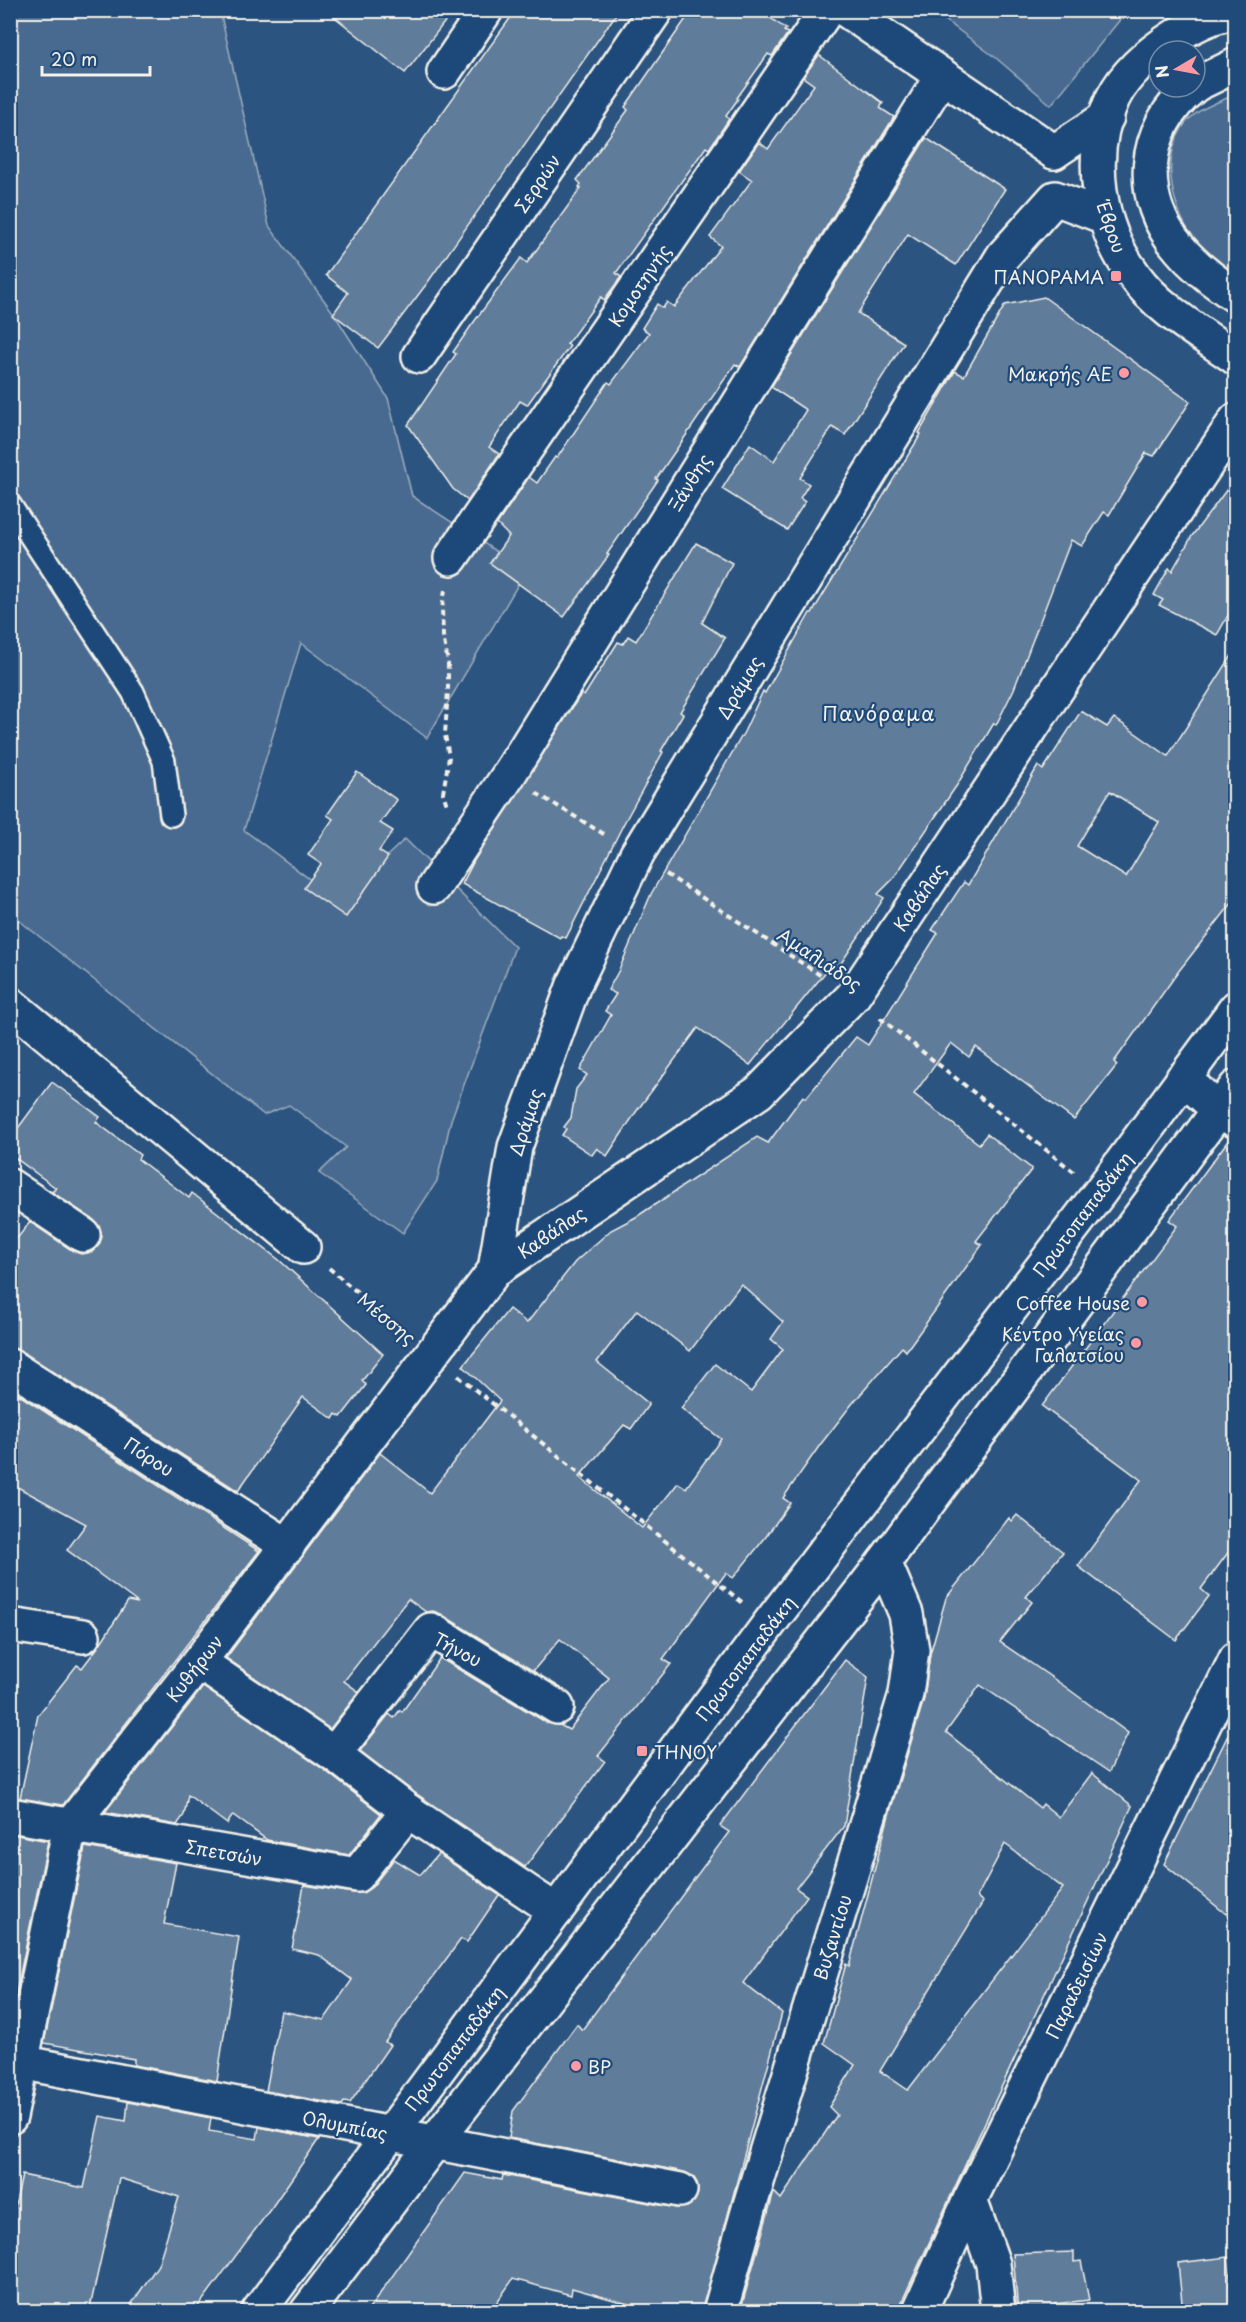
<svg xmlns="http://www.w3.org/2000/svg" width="1246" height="2322" viewBox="0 0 1246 2322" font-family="'Playpen Sans',sans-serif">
	<rect width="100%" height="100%" fill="#2c5481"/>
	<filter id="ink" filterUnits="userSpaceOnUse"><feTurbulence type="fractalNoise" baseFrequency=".0167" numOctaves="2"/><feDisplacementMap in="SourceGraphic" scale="12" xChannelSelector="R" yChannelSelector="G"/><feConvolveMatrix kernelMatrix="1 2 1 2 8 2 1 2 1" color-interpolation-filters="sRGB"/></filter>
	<g filter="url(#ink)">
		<g fill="#496b90" stroke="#9eaebc" stroke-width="1.5">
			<polygon points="10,11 220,11 269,226 332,311 388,398 412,496 526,571 427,738 301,643 244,830 339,901 405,839 515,947 451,1120 437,1181 403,1233 319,1173 346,1147 289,1105 264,1115 11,914"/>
			<polygon points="933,11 1127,11 1051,105 996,58"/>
			<path d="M1232,96h3v182c-7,-5 -15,-10 -22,-16 -34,-31 -57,-92 -31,-134 10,-17 33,-25 50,-32z"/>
		</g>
		<g fill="#5e7b9a" stroke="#f4f1e8" stroke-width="1.5" fill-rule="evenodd">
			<polygon points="326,10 454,10 405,73"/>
			<polygon points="516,10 619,10 428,282 378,348 333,314 348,293 326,275"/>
			<polygon points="692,10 759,10 786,29 784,31 788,33 772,56 768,54 737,98 738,99 726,116 729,119 709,149 706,147 616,273 621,277 604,300 601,297 567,344 570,346 527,405 520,401 489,447 499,454 468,501 453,489 408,425 456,354 453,352 471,326 521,258 527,263 581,188 579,187 581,184 577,180 628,110 625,107"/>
			<polygon points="819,55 883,103 880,108 894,117 740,367 735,364 656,479 658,480 607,554 609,555 564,617 490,563 509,536 497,524 529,477 537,483 555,457 557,458 608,382 611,384 649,333 642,328 657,304 663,308 667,302 674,307 721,246 710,237 752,180 739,171 759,142 768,149 814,85 803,77"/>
			<polygon points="926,138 1005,189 956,265 908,234 858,313 904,343 845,435 832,427 800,478 809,484 800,498 805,502 787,530 722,489 750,444 774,461 806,410 771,387"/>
			<polygon points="1044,297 1190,402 1154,456 1146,453 1109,515 1104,512 1082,546 1071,540 1014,689 996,725 994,723 957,785 893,879 878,894 884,898 838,968 832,964 750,1065 698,1028 636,1112 607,1156 597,1148 592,1155 562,1135 566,1129 564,1127 571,1118 576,1089 587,1075 580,1070 611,1015 605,1011 616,994 608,990 619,970 651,894 744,732 763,691 765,693 810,613 812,613 921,434 919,433 955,371 964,376 1005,305"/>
			<polygon points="1236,477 1236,601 1217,635 1159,605 1163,600 1154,595 1169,568 1172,571 1192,536"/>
			<polygon points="696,543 732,563 702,623 725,638 680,712 683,714 661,751 663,752 623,825 566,938 561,936 560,938 462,884 475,859 581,694 584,696 618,642 623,644 628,636 636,641"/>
			<path d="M1236,649v249l-58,74 -64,90 3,3 -43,55 -98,-73 -7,10 -18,-14 -37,51 65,50 8,-10 45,35 -56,72 6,4 -76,106 -4,-4 -50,57 -32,41 -37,53 7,5 -25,35 -32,40 -7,-5 -63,86 8,5 -73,92 7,5 -80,106 -114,-77 -51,-39 29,-37 5,4 6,-8 2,2 38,-54 107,65 13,2 9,5 40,-52 -49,-39 -27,32 -92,-57 -8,-3 -7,1 -18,-13 -64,82 15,11 -29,37 -104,-71 154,-205 50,40 70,-92 -37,-35 46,-57 18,14 48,-61 36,-32 25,-13 121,-80 11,6 35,-47 3,2 50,-61 12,8 70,-112 -6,-3 32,-48 4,3 70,-119 5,4 38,-59 26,16 7,-9 54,38zM1110,791l49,31 -33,55 -49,-31zM741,1284l42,38 -12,17 12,10 -32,43 -36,-28 -34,44 40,31 -35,49 -8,-5 -36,45 -63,-51 45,-52 7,4 18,-25 -52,-42 40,-52 53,41z"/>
			<polygon points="357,772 397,800 380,823 393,831 379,851 388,857 346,917 304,888 321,864 308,855 333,819 327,815"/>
			<polygon points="52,1082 100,1117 96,1122 140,1155 138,1159 189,1198 192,1193 278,1259 383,1354 362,1381 366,1385 341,1417 336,1414 333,1419 303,1397 238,1491 20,1350 10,1347 10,1257 15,1241 30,1222 73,1251 81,1254 92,1252 99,1245 102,1237 100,1227 94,1220 52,1192 56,1188 10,1154 10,1139"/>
			<polygon points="1230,1138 1236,1140 1236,1542 1201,1589 1209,1596 1176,1640 1078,1566 1141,1480 1042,1406 1177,1226 1169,1220"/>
			<polygon points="10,1389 259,1551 63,1805 20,1798 38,1715 77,1665 82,1668 98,1647 128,1601 138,1603 67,1550 86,1524 10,1483"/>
			<path d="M1017,1515l46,37 -37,45 6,5 -32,40 67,46 61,45 -19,39 -129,-87 -34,47 94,76 3,-4 16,13 33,-44 40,33 -235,506h-157l34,-120 7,7 56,-84 -8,-8 26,-42 -31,-22 22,-79 3,2 40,-151 35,-116 6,-45 16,-56 63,-80 3,3zM1005,1844l58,44 -155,202 -28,-19 103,-169 -6,-5z"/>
			<polygon points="845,1660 868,1677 844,1826 796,1888 807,1896 743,1983 782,2013 702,2312 656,2312 572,2288 571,2295 513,2279 490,2312 367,2312 465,2173 502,2180 503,2175 676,2208 687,2207 694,2202 698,2193 697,2183 693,2176 684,2172 509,2138 513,2111 577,2024 582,2030 729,1832 720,1826"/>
			<polygon points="203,1687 323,1769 381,1814 349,1855 267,1840 233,1815 227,1824 188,1795 184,1815 177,1825 105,1812"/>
			<polygon points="1236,1719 1236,1922 1164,1864"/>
			<polygon points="12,1834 48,1841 10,2022 10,1843"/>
			<polygon points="85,1847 176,1863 164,1924 239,1937 217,2081 134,2065 134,2059 44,2043"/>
			<polygon points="438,1854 499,1895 467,1942 461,1939 385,2042 390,2045 350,2103 344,2102 342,2105 266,2091 281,2011 324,2020 352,1980 319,1955 292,1949 304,1885 354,1893 363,1893 372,1887 394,1859 420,1875"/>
			<polygon points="128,2102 211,2118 209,2131 257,2139 259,2127 319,2139 272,2207 194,2312 126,2312 158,2265 179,2197 119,2178 89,2312 10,2312 10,2230 22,2175 84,2188 100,2116 126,2121"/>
			<polygon points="1074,2252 1074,2262 1081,2261 1089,2300 1055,2304 1056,2312 1018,2312 1013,2254"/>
			<polygon points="1228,2257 1234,2312 1183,2312 1178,2263"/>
		</g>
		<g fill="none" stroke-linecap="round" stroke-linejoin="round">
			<defs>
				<polyline id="lane" points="10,505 133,692 164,761 171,815"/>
				<g id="street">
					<polyline points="846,10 1054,152"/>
					<polyline points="444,72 486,10"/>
					<polyline points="1054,152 1107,117"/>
					<polyline points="419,356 656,10"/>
					<polyline points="451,558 827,10"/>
					<polyline points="434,887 508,776 942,76"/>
					<polyline points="10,1004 303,1247"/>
					<polyline points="1183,1078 1219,1110 1236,1121"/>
					<polyline points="10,1186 83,1235"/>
					<polyline points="495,1270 515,1147 573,987 637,854 1003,256 1055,198 1105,217"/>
					<polyline points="10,1366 288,1546"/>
					<polyline points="10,1625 83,1636"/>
					<polyline points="199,1662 334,1754 408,1811 556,1911"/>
					<polyline points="334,1754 431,1630 557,1707"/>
					<polyline points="10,1815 357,1875 408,1811"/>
					<polyline points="10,2060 680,2190"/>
					<polyline points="10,2117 70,1826 199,1662 495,1270 759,1092 853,996 1236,420"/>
					<polyline points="970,2200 993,2264 998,2312"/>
					<polyline points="720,2312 750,2205 906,1694 912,1650 906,1614 884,1562"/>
					<polyline points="919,2312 970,2200 1236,1659"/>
				</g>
				<g id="secondary">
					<path d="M1236,12c-23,3 -40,12 -59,23 -24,15 -51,37 -64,63 -27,57 -15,129 21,177 25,35 67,58 102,83"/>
					<polyline points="1195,85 1236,65"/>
					<path d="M1193,87c-52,42 -57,112 -13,162 16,19 35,33 56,47"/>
					<polyline points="258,2312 769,1624 1100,1192 1236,1008"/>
					<polyline points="307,2312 434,2143 884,1562 1236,1087"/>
				</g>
			</defs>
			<use href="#lane" stroke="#f4f1e8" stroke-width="26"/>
			<use href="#street" stroke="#f4f1e8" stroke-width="38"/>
			<use href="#secondary" stroke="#f4f1e8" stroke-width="38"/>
			<g stroke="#f4f1e8" stroke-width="4" stroke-dasharray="6 4.5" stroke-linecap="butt">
				<polyline points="445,590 442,609 443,636 448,662 448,690 445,735 449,757 443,793 447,805"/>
				<polyline points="536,793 607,836"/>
				<polyline points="666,874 823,977"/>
				<polyline points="880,1018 1074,1172"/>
				<polyline points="329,1268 405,1333"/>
				<polyline points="458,1376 743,1603"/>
			</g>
			<use href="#lane" stroke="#1f4a7a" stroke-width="21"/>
			<use href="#street" stroke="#1f4a7a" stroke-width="33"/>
			<use href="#secondary" stroke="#1f4a7a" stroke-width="33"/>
		</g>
	</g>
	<g fill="#ff9aa2" stroke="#1f4a7a" stroke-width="2">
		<rect x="1110" y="270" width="12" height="12" rx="3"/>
		<circle cx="1124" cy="373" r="6"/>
		<circle cx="1142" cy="1302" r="6"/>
		<circle cx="1136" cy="1343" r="6"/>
		<rect x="636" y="1745" width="12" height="12" rx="3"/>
		<circle cx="576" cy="2066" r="6"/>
	</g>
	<g text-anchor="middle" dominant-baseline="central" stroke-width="4.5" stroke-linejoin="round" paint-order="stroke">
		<g font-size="18" fill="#f4f1e8" stroke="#1f4a7a">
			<text transform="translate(537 183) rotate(-56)">Σερρών</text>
			<text transform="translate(1112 227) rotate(71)">Έβρου</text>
			<text transform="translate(639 285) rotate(-56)">Κομοτηνής</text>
			<text transform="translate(689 482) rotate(-58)">Ξάνθης</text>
			<text transform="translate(739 687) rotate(-59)">Δράμας</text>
			<text transform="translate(919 897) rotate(-56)">Καβάλας</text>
			<text transform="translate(820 959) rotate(34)">Αμαλιάδος</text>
			<text transform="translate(525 1122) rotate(-72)">Δράμας</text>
			<text transform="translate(1082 1214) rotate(-53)">Πρωτοπαπαδάκη</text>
			<text transform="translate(551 1232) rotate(-34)">Καβάλας</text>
			<text transform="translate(387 1318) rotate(40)">Μέσσης</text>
			<text transform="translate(149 1456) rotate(33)">Πόρου</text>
			<text transform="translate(458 1649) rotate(28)">Τήνου</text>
			<text transform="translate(745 1658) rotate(-53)">Πρωτοπαπαδάκη</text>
			<text transform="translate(194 1668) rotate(-52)">Κυθήρων</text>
			<text transform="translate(224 1852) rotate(10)">Σπετσών</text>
			<text transform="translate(832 1937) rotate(-73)">Βυζαντίου</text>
			<text transform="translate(1076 1985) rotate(-64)">Παραδεισίων</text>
			<text transform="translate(454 2048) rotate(-53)">Πρωτοπαπαδάκη</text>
			<text transform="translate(345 2125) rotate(11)">Ολυμπίας</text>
		</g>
		<g font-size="18" fill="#f4f1e8" stroke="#1f4a7a" text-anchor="end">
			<text x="1104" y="276">ΠΑΝΟΡΑΜΑ</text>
			<text x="1112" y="373">Μακρής ΑΕ</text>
			<text x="1130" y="1302">Coffee House</text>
			<text x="1124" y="1333">Κέντρο Υγείας<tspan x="1124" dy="21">Γαλατσίου</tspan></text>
			<text x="654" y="1751" text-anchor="start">ΤΗΝΟΥ</text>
			<text x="588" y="2066" text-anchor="start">BP</text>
		</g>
		<g font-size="20" letter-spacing="1.5" fill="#f4f1e8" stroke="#1f4a7a">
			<text x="879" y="713">Πανόραμα</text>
		</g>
	</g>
	<rect width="1246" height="2322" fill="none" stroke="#1f4a7a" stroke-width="36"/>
	<rect x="18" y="18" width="1210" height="2286" fill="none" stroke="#f4f1e8" stroke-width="2" filter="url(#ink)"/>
	<g transform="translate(1177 69) rotate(260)"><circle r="28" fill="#1f4a7a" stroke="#748da6" stroke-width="1.5"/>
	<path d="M0-4.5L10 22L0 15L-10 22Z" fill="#ff9aa2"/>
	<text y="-9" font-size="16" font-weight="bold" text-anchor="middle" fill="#f4f1e8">N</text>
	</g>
	<path d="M42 66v9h108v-9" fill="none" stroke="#f4f1e8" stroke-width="3"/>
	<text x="51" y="66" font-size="18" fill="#f4f1e8" stroke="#1f4a7a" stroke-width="4.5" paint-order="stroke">20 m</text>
</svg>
